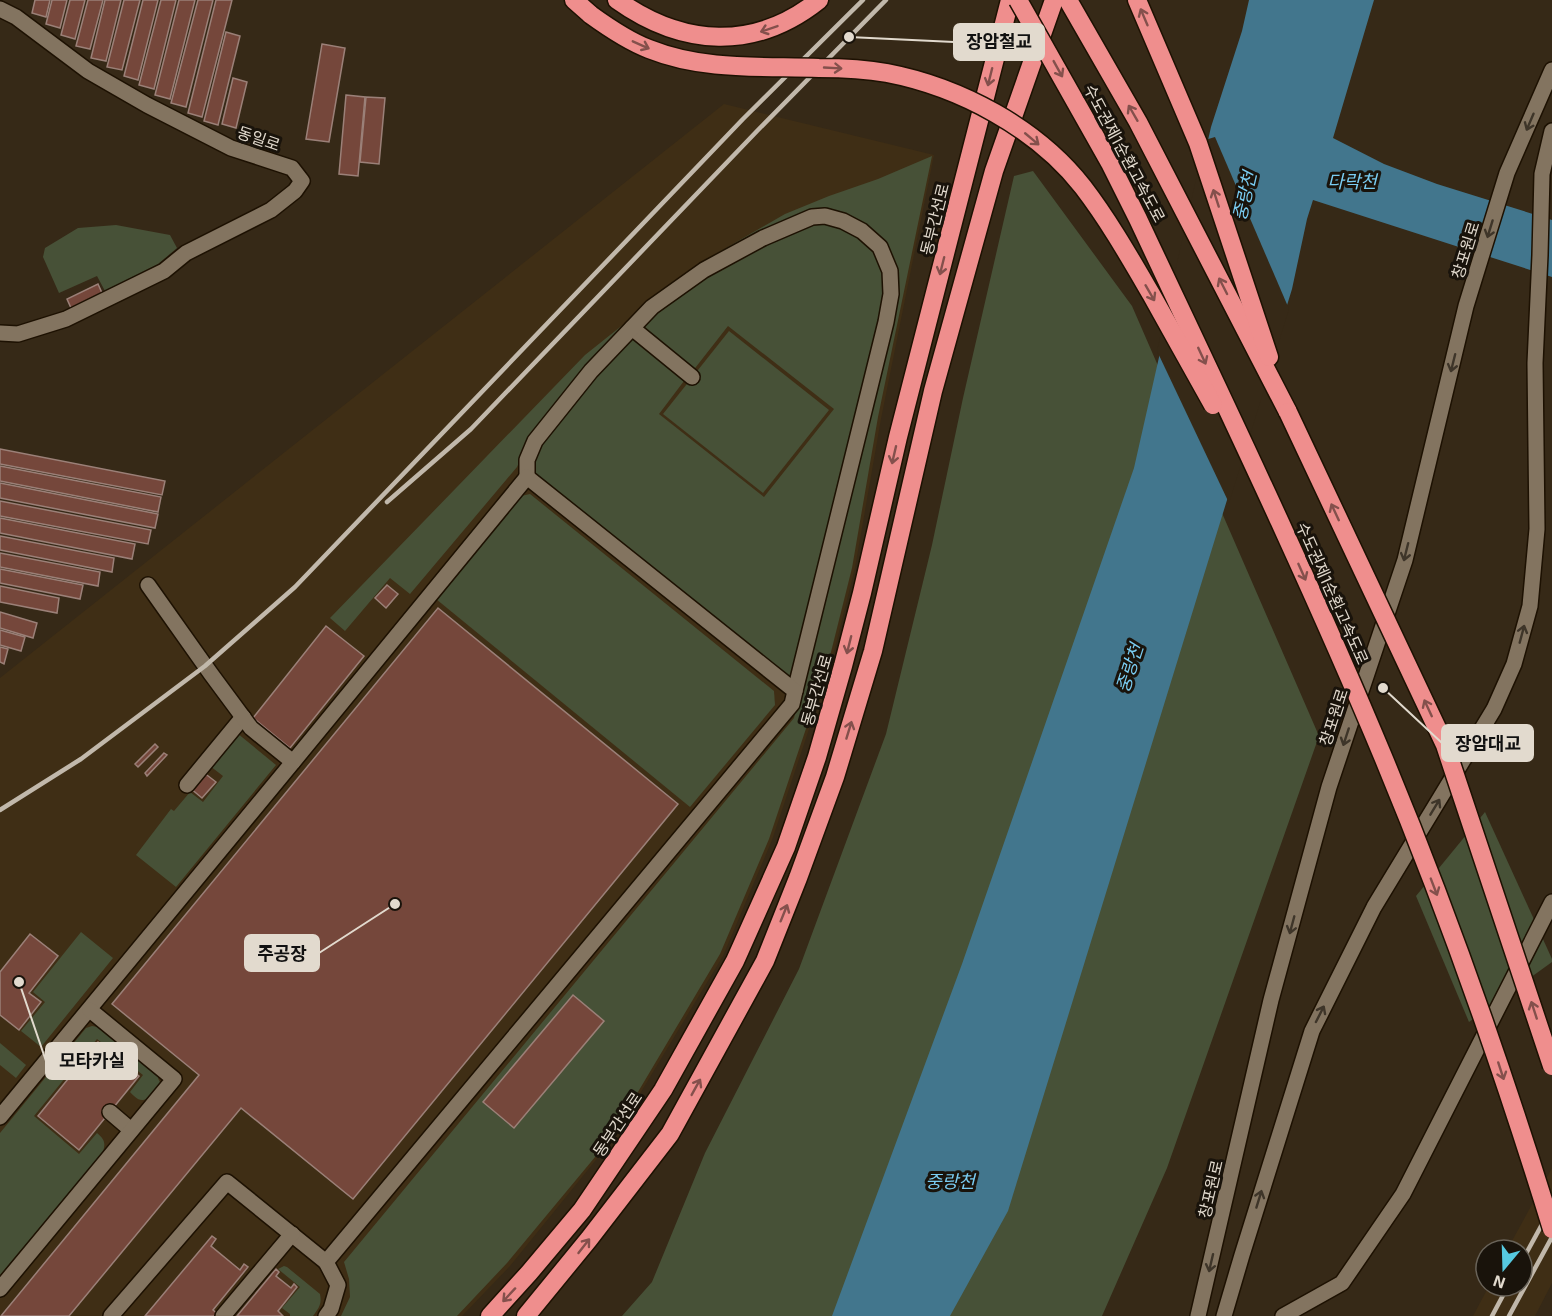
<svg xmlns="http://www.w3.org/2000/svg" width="1552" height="1316" viewBox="0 0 1552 1316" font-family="'Exo 2','Noto Sans KR',sans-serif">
	<rect width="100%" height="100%" fill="#362917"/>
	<g fill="#3f2e15">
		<polygon points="724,104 934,155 881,419 855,568 832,660 772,840 723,956 612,1140 510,1266 462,1316 0,1316 0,678"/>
		<polygon points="1552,1168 1552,1283 1535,1316 1473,1316 1489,1286 1522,1286 1522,1250 1507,1250"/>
	</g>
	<g fill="#475137">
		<polygon points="932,156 878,417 852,568 829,660 769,839 720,954 610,1139 507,1263 457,1316 341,1316 350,1297 349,1279 344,1262 794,718 889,323 882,245 825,212 652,302 700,263 785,214 829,196 878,179"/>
		<polygon points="1033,171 1132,306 1319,736 1167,1168 1102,1316 622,1316 652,1282 705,1153 799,969 886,734 932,545 963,398 1014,176"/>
		<polygon points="812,221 841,224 877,249 886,272 887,294 792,682 530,475 539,443 632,334 687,377 659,414 764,497 834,409 728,326 692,372 637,328 705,272"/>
		<polygon points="116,225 170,235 177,248 158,264 105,291 97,276 59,293 43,257 45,248 78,228"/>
		<polygon points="649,304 530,438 517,467 410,594 390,578 345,631 330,618 585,355"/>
		<polygon points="729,331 829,410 763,493 663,414"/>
		<polygon points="530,494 774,691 775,705 690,807 436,599 521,496"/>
		<polygon points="237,733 276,765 176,887 136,855 171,809 174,811 190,792 203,802 223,776 210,766"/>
		<polygon points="1485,812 1552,959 1552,962 1469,1022 1416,896"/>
		<polygon points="81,932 113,958 41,1047 21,1031 45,1002 33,992"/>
		<path d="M92,1026l6,1 60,50c0,2 1,3 2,5 0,5 -11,18 -17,18 -5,1 -10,-5 -13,-8l13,-17 -46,-36 -63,77 45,38 18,-21c7,6 9,9 6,19l-103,123v-142l86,-105z"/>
		<polygon points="0,1043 26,1065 16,1078 0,1065"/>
		<path d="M284,1266l3,1 33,27c2,10 -1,14 -7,22h-23v-2l-8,-6 18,-21 -22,-18z"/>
	</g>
	<polygon fill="#42768d" points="1249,0 1374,0 1333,138 1384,164 1437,184 1552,220 1552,277 1313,200 1307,219 1292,289 1008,1211 950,1316 832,1316 962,964 1134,468 1211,127 1242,31"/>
	<polygon fill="#362917" points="1215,137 1289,309 1229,503 1157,351 1205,140"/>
	<g fill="#75473b" stroke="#9b8078" stroke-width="1.5">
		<polygon points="35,0 50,0 46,17 32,13"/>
		<polygon points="52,0 67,0 60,28 46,24"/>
		<polygon points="70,0 85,0 75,39 61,35"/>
		<polygon points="88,0 103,0 90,49 76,46"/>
		<polygon points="105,0 121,0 106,61 91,58"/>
		<polygon points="124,0 140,0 122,70 107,67"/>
		<polygon points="143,0 158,0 138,80 124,76"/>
		<polygon points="161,0 176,0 154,89 139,85"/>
		<polygon points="179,0 195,0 170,99 155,95"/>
		<polygon points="198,0 213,0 186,107 171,103"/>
		<polygon points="216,0 232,0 202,117 188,113"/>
		<polygon points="226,32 240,36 218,125 204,121"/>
		<polygon points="322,44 345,48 329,142 306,139"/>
		<polygon points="233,78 247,82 236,128 222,124"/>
		<polygon points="346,95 365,97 358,176 339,174"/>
		<polygon points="366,97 385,98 379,164 360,162"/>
		<polygon points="98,284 102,293 71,308 67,299"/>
		<polygon points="0,449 165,481 162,495 0,464"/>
		<polygon points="0,466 161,497 158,512 0,481"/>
		<polygon points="0,483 158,514 155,528 0,498"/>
		<polygon points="0,501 151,530 148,544 0,516"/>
		<polygon points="0,518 135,544 132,559 0,533"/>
		<polygon points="0,536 114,558 112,572 0,550"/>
		<polygon points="0,553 100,572 98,586 0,567"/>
		<polygon points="0,569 83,585 80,599 0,583"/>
		<polygon points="387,585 398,594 386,608 375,598"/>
		<polygon points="0,586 59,598 57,613 0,602"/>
		<polygon points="438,608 678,804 353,1199 241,1108 69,1316 1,1316 199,1075 112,1004"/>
		<polygon points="0,612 37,623 33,638 0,628"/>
		<polygon points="326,626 364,656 290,748 253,718"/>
		<polygon points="0,630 25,637 21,651 0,645"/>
		<polygon points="0,647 8,649 4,664 0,662"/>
		<polygon points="155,744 158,747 138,767 135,764"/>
		<polygon points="164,753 167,755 147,776 145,773"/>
		<polygon points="203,772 216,782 202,798 190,788"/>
		<polygon points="30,934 58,956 29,993 41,1002 19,1030 0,1015 0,972"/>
		<polygon points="573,995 604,1021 514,1128 483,1102"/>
		<polygon points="98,1042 139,1076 79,1150 38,1116"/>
		<polygon points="212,1236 216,1239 211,1246 240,1270 244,1264 248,1267 213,1310 220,1316 145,1316"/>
		<polygon points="276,1269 279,1272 276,1276 291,1288 294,1284 297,1287 278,1311 283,1316 237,1316"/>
	</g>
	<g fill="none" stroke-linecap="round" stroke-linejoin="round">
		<defs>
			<g id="minor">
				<polyline points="0,9 16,17 88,71 147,105 231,148 292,168 302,181 295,191 271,210 186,253 164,271 66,319 18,334 0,333"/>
				<polyline points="632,328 692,377"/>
				<polyline points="527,477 527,460 535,441 591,371 652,307 704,270 763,238 812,217 825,216 843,221 862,231 880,247 890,271 891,294 886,322 795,691"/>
				<polyline points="187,785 243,717"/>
				<polyline points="110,1112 131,1130"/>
				<polyline points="0,1117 293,762"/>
				<polyline points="0,1289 174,1079 90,1010"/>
				<polyline points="111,1316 227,1182 326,1262 792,704 795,691 527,477 293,762 251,728 211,674 148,585"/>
				<polyline points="223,1316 292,1234"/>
				<polyline points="326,1316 331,1309 338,1285 326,1262"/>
				<polyline points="1198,1316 1271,1000 1329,787 1405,560 1466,306 1507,173 1552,70"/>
				<polyline points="1224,1316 1242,1255 1312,1031 1374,907 1494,709 1514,664 1530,606 1537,529 1535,363 1540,255 1542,174 1552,131"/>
				<polyline points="1283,1316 1342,1283 1403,1194 1552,902"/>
			</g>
			<g id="highway">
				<polyline points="574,0 591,15"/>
				<path d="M617,0c66,47 138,51 202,0"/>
				<polyline points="1068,0 1138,122 1288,412"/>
				<polyline points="1137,0 1198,143 1269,357"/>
				<polyline points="490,1316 529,1273 582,1210 663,1090 735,961 786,847 817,757 843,666 862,593 898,437 1010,0"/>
				<polyline points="526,1316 589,1239 670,1134 765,961 798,878 835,777 873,651 933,391 994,171 1054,0"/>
			</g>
		</defs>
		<use href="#minor" stroke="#1d1102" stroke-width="18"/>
		<use href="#highway" stroke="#1d1102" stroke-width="21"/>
		<use href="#minor" stroke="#837460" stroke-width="15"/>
		<use href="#highway" stroke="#ef8e8d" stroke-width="18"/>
		<g stroke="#c1b8ab" stroke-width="4.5">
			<polyline points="387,502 471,429 758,130 886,0"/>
			<polyline points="0,810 81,759 205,666 295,587 743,119 863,0"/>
			<polyline points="1522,1261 1552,1206"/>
			<polyline points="1492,1316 1508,1286"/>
			<polyline points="1509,1316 1552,1237"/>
		</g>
		<defs>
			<g id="highway-bridge">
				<path d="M1018,0l92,163 28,56c84,179 170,357 246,540 64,154 119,311 168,470"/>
				<path d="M591,15c18,13 37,26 58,34 55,22 113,17 170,19 23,0 46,1 68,5 73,14 150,55 196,114 26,34 47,71 68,107 21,37 41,74 62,111"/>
				<polyline points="1288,412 1445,745 1552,1066"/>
			</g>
		</defs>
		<use href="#highway-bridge" stroke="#1d1102" stroke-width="21" stroke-linecap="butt"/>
		<use href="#highway-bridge" stroke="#ef8e8d" stroke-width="18"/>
	</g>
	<defs><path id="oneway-shaft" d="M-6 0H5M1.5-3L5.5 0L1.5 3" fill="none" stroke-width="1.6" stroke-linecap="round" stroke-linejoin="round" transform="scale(1.5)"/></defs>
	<g stroke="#84504c">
		<use href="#oneway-shaft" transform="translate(1144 17) rotate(-113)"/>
		<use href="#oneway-shaft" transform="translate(769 29) rotate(161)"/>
		<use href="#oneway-shaft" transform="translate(641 45) rotate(24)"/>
		<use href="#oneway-shaft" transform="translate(833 68) rotate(3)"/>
		<use href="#oneway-shaft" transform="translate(1058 69) rotate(61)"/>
		<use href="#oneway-shaft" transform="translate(990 77) rotate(104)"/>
		<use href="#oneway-shaft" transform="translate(1133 113) rotate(-120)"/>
		<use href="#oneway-shaft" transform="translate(1032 139) rotate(40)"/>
		<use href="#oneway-shaft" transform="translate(1216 198) rotate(-108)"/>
		<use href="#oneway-shaft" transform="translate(942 266) rotate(104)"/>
		<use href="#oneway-shaft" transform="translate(1223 286) rotate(-117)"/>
		<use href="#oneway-shaft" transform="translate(1150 293) rotate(60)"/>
		<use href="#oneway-shaft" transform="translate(1202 356) rotate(65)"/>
		<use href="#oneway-shaft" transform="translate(894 455) rotate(103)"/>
		<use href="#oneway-shaft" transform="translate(1335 512) rotate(-115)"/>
		<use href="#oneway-shaft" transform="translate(1302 572) rotate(66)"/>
		<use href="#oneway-shaft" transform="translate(849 645) rotate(104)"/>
		<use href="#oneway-shaft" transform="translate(1428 708) rotate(-115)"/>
		<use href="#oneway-shaft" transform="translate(849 730) rotate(-73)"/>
		<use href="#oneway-shaft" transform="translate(1434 887) rotate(69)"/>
		<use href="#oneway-shaft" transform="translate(784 913) rotate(-68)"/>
		<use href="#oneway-shaft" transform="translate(1534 1010) rotate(-108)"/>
		<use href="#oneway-shaft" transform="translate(1501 1071) rotate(72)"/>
		<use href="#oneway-shaft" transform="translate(696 1087) rotate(-61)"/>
		<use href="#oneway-shaft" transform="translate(584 1246) rotate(-52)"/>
		<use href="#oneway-shaft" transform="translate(509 1295) rotate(133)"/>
	</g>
	<g stroke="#3e3529">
		<use href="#oneway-shaft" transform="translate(1530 122) rotate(113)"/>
		<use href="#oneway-shaft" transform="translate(1490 229) rotate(107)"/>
		<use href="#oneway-shaft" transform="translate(1453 363) rotate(104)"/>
		<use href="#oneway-shaft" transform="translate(1406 552) rotate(104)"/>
		<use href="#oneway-shaft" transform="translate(1522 634) rotate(-75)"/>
		<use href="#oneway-shaft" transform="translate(1346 737) rotate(108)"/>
		<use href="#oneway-shaft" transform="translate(1435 807) rotate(-59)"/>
		<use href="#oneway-shaft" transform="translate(1292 925) rotate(105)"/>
		<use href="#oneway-shaft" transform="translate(1320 1014) rotate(-63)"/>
		<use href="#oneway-shaft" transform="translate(1259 1199) rotate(-73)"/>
		<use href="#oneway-shaft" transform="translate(1211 1263) rotate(103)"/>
	</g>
	<g text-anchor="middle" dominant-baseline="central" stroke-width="6" stroke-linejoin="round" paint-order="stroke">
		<g font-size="16" fill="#e2dace" stroke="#19130b">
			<text transform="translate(259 138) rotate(19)">동일로</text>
			<text transform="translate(1125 153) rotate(62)">수도권제1순환고속도로</text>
			<text transform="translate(934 219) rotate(-76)">동부간선로</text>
			<text transform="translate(1465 250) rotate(-73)">창포원로</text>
			<text transform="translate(1333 593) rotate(66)">수도권제1순환고속도로</text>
			<text transform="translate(816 690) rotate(-74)">동부간선로</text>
			<text transform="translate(1333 717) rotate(-72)">창포원로</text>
			<text transform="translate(617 1124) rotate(-56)">동부간선로</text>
			<text transform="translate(1210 1189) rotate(-77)">창포원로</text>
		</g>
		<g font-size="18" font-style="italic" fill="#7acdf3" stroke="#19130b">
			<text x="1352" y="181">다락천</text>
			<text transform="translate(1244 196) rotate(-77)">중랑천</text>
			<text transform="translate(1129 668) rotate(-72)">중랑천</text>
			<text x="950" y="1181">중랑천</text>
		</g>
	</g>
	<path fill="none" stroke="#e2dace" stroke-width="2" d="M849 37L954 42M1383 688L1442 743M395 904L319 953M19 982L46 1061"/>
	<g fill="#e2dace" stroke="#19130b" stroke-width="2">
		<circle cx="849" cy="37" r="6"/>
		<circle cx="1383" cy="688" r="6"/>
		<circle cx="395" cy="904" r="6"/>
		<circle cx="19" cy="982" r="6"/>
	</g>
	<g fill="#e2dace" stroke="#e2dace" stroke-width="2">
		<rect x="954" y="24" width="90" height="36" rx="6"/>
		<rect x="1442" y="725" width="91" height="36" rx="6"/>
		<rect x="245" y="935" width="74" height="36" rx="6"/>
		<rect x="46" y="1043" width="91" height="36" rx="6"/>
	</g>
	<g font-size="18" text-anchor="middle" font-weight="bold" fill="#111">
		<text x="999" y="48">장암철교</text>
		<text x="1488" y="750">장암대교</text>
		<text x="282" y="960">주공장</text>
		<text x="92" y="1067">모타카실</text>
	</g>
	<g transform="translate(1504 1268) rotate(199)"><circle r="28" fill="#19130b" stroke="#696359" stroke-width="1.5"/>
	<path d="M0-4.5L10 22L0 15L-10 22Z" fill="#56c9e0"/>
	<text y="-9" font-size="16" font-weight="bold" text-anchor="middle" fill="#e2dace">N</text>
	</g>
</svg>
